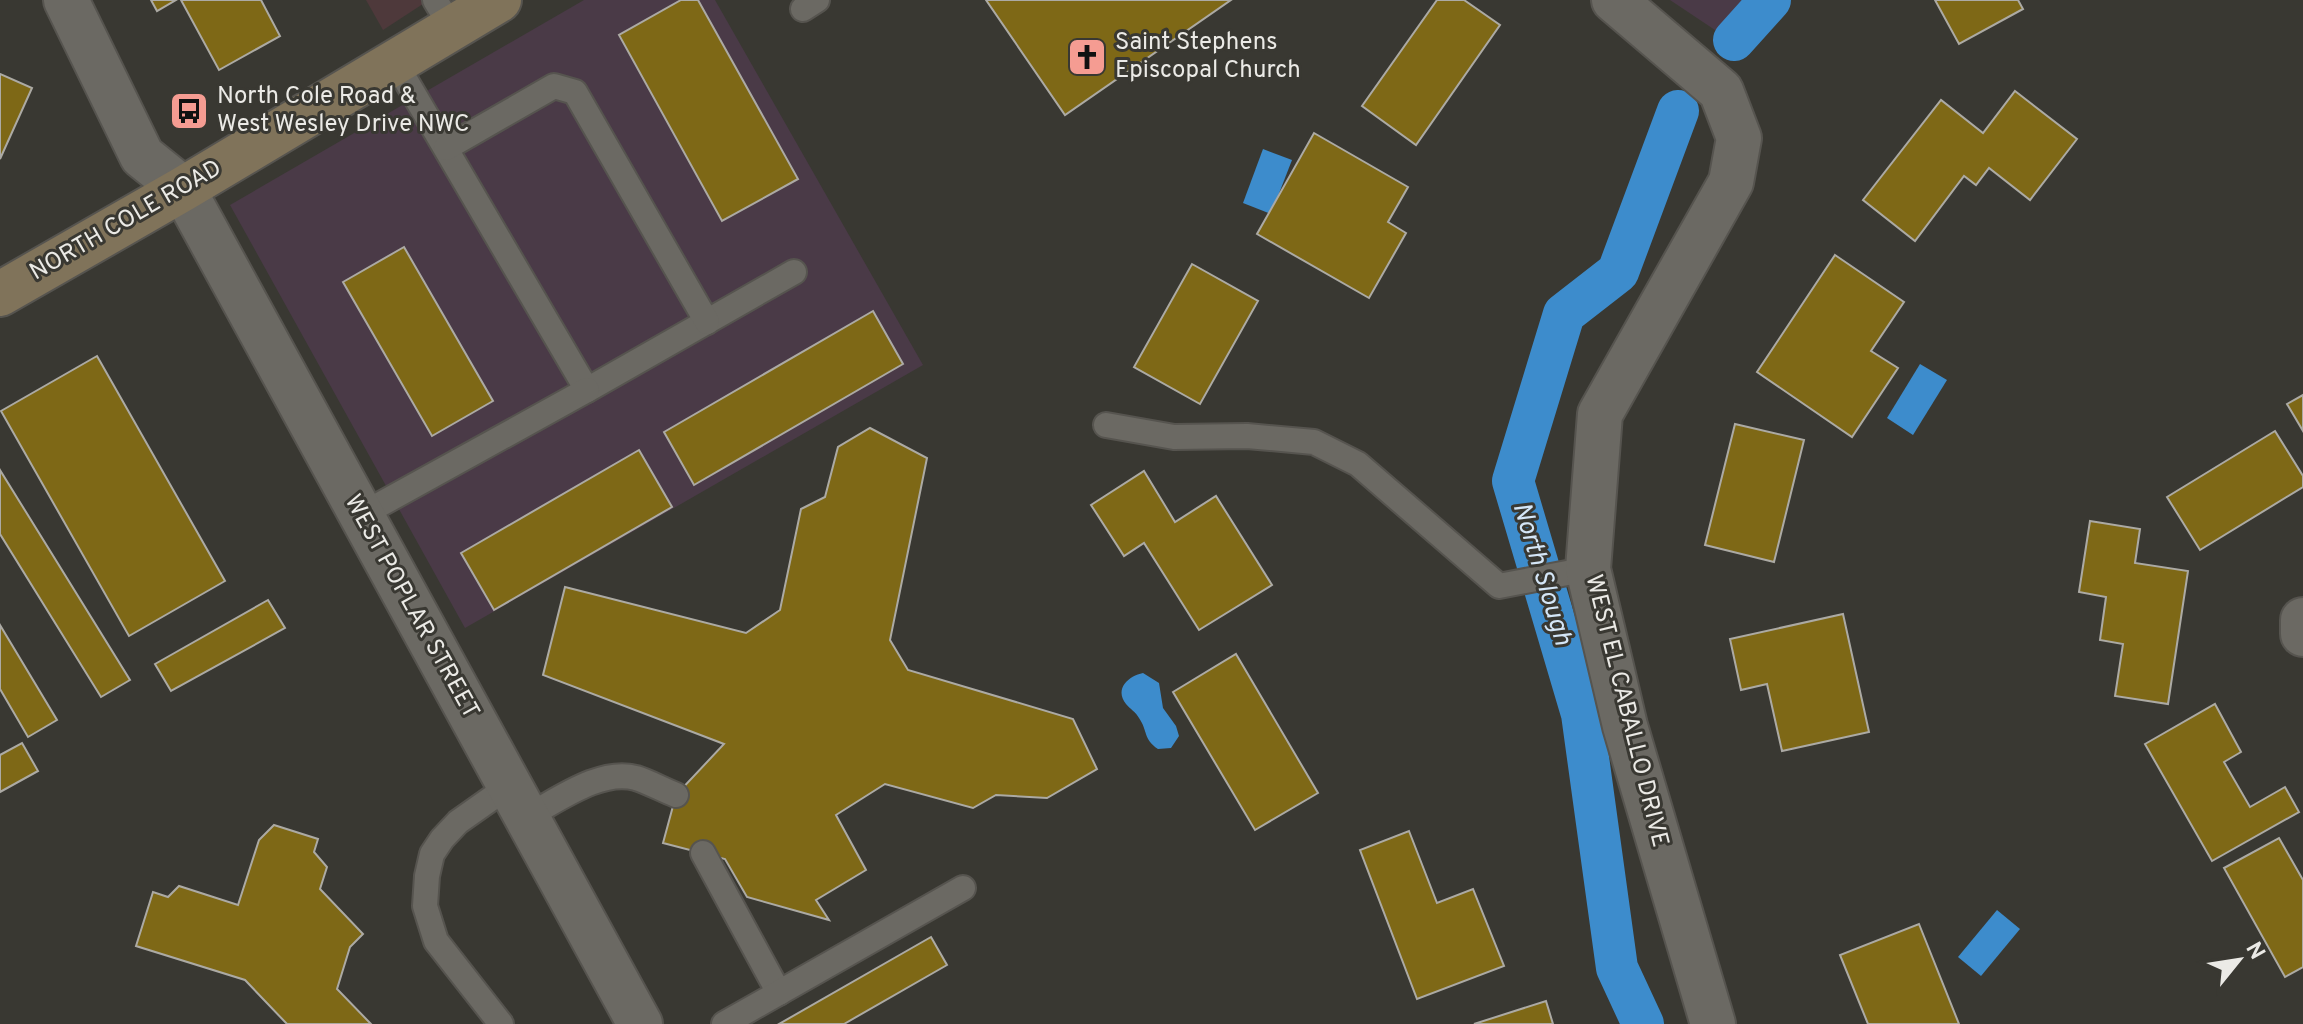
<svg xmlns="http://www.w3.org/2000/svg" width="2303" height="1024" viewBox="0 0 2303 1024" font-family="Overpass,sans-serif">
	<rect width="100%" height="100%" fill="#393832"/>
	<g fill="#4a3a47">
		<polygon points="584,0 715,0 923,365 465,628 230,205"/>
		<polygon points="1670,0 1771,0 1724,36"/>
	</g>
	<polygon fill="#4e393b" points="366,0 429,0 383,30"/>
	<g fill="#3d8ccc">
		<polygon points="1263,149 1292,160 1271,214 1243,203"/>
		<polygon points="1920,364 1947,380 1913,435 1887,418"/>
		<path d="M1143,673l16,10 4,25 13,18 3,10 -8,12 -13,1c-15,-10 -10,-18 -19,-31 -3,-6 -9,-9 -13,-14 -12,-16 3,-28 17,-31z"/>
		<polygon points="1997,910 2020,929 1981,976 1958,957"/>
	</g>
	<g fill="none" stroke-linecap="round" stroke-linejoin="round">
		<g stroke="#3d8ccc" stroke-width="42">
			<polyline points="1734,40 1770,0"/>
			<polyline points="1643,1024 1617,968 1582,714 1513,481 1564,314 1618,272 1678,111"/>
		</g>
	</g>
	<g fill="#7e6816" stroke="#acaaa4" stroke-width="2">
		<polygon points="151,0 176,0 157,11"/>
		<polygon points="181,0 261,0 280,36 219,70"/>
		<polygon points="681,0 698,0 798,179 722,221 619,35"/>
		<polygon points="986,0 1231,0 1065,115"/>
		<polygon points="1437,0 1464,0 1500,25 1416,145 1362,106"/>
		<polygon points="1935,0 2018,0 2023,9 1959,44"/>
		<polygon points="0,74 32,88 0,159"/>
		<polygon points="2015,91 2077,139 2030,200 1989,168 1976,185 1964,176 1915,241 1863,200 1941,100 1983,133"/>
		<polygon points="1314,133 1408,187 1388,222 1406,233 1369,298 1257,234"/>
		<polygon points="404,247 493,401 432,436 343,282"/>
		<polygon points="1835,255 1904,302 1871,351 1898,368 1852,437 1757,372"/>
		<polygon points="1192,264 1258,301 1200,404 1134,367"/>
		<polygon points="873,311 903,364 694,485 664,432"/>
		<polygon points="97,356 225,581 129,636 1,411"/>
		<polygon points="2303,395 2303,431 2287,404"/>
		<polygon points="1735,424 1804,440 1774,562 1705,545"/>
		<polygon points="870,428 927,458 890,640 908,670 1073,719 1097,769 1047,798 996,795 973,808 885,784 836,815 866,870 816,900 829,920 747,897 725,859 663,843 676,795 724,744 543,675 565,587 746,633 780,610 801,509 825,497 838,447"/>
		<polygon points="2275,431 2303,476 2303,487 2200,550 2167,497"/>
		<polygon points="639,450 672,507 494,610 461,553"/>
		<polygon points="0,470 130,680 101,697 0,534"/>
		<polygon points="1144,471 1175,522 1216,496 1272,585 1199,630 1144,543 1124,556 1091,505"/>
		<polygon points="2090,521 2140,529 2135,563 2188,571 2168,704 2115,696 2123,644 2100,640 2106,597 2079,592"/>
		<polygon points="268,600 285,628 171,691 155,664"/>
		<polygon points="1843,614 1869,732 1782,751 1767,684 1741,690 1730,639"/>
		<polygon points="0,625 57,720 28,737 0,689"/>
		<polygon points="1236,654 1318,793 1255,830 1173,692"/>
		<polygon points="2215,704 2241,752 2224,762 2250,807 2285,787 2299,812 2212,861 2145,744"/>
		<polygon points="22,743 38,771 0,792 0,755"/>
		<polygon points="274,825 318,839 314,852 327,867 320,889 363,934 350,947 337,989 371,1024 287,1024 245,980 136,946 153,892 168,897 179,886 238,905 259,840"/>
		<polygon points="1409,831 1437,903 1473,889 1504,966 1417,999 1360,850"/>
		<polygon points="2279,838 2303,880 2303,967 2285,977 2224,868"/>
		<polygon points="1919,924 1959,1024 1868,1024 1840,955"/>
		<polygon points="931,937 947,965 844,1024 779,1024"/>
		<polygon points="1546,1001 1553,1024 1474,1024"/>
	</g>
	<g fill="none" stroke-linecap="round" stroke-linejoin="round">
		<defs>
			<g id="lane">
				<polyline points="435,0 452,28"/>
				<polyline points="803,9 817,0"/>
				<polyline points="395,62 587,390 794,272"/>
				<polyline points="446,148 554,86 575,92 707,322"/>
				<polyline points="1106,425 1174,437 1247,436 1314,442 1358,464 1499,586 1588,569"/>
				<polyline points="361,515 587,390"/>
				<path d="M526,817c31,-16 74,-49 110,-39 13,4 27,12 40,17"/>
				<polyline points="703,853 779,993"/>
				<polyline points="501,1024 436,941 425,906 427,876 432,854 442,839 458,822 509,786"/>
				<polyline points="724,1024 963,888"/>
			</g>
			<g id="street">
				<polyline points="66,0 142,156 183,189 640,1024"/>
				<polyline points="1614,0 1721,91 1739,138 1731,182 1600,414 1588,569 1625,726 1713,1024"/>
				<polyline points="2303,620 2303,634"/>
			</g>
			<polyline id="secondary" points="0,294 183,189 499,0"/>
		</defs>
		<use href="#lane" stroke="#56544f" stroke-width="28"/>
		<use href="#street" stroke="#56544f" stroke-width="48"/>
		<use href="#secondary" stroke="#56544f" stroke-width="48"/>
		<use href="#lane" stroke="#6b6963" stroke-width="24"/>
		<use href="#street" stroke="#6b6963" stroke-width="44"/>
		<use href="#secondary" stroke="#80735a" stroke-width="44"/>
	</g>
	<defs>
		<symbol id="church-square" viewBox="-11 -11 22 22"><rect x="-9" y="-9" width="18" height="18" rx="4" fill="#f59c92" stroke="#393832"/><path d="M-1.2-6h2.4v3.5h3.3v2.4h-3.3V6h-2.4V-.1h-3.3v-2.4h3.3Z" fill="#111"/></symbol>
		<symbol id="bus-square" viewBox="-11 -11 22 22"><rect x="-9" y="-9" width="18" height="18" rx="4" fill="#f59c92" stroke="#393832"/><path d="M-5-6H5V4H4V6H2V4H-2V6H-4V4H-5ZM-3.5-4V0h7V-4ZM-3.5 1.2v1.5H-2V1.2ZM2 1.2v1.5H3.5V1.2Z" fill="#111"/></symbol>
	</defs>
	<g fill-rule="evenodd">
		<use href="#church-square" x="1065" y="35" width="44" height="44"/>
		<use href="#bus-square" x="167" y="89" width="44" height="44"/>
	</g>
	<g text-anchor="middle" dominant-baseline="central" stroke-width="6" stroke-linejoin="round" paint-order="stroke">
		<g font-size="24" fill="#ebeae6" stroke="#393832" text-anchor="start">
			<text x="1115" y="43">Saint Stephens<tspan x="1115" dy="28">Episcopal Church</tspan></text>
			<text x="217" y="97">North Cole Road &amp;<tspan x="217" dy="28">West Wesley Drive NWC</tspan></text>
		</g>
		<g font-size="24" fill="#ebeae6" stroke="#393832">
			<text transform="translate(126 221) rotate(-30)">NORTH COLE ROAD</text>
			<text transform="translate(411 607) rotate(61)">WEST POPLAR STREET</text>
			<text transform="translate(1626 711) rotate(76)">WEST EL CABALLO DRIVE</text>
		</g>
		<g font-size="26" font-style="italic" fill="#d4e6f7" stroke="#393832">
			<text transform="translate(1541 574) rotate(73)">North Slough</text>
		</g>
	</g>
	<g transform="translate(2239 960) rotate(60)" stroke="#393832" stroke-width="6" paint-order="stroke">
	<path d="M0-6L14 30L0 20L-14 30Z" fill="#ebeae6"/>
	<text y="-12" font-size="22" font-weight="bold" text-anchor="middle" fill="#ebeae6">N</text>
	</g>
</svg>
